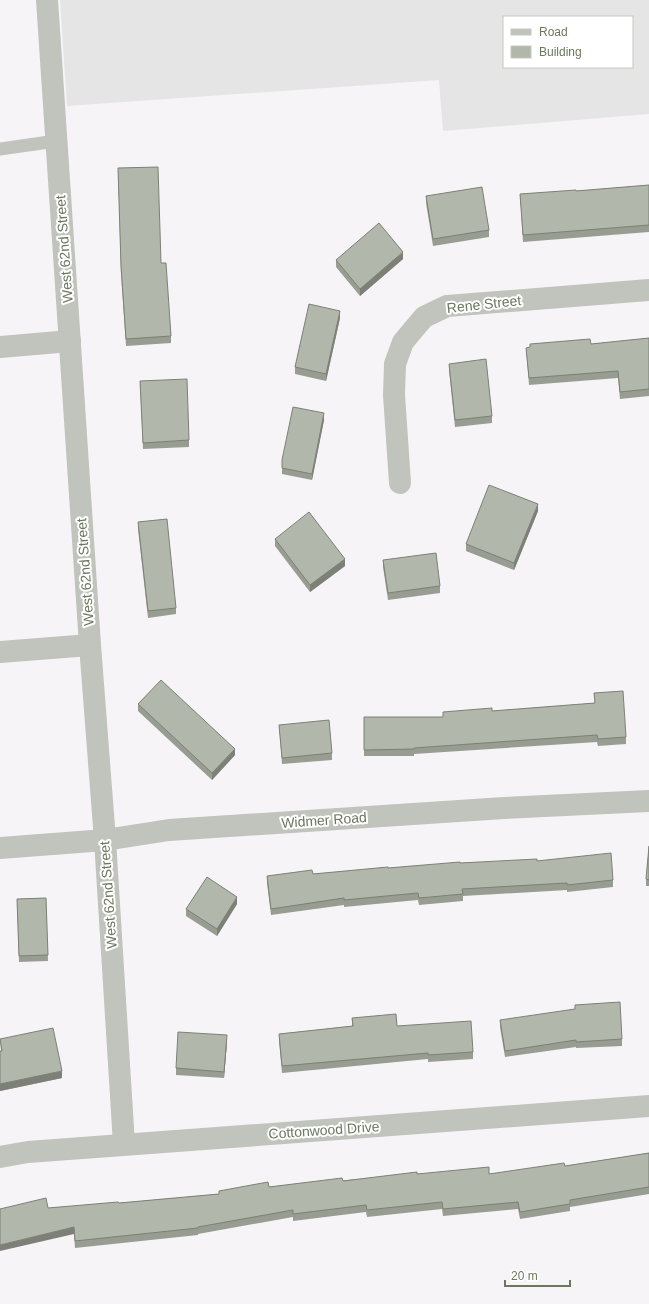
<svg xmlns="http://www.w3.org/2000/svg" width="649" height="1304" viewBox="0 0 649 1304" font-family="Helvetica,sans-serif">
	<rect width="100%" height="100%" fill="#f7f4f7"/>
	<path fill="#e6e5e5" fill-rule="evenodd" d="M60,0h589v114l-206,17 -4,-51 -372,26zM504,17h128v50h-128z"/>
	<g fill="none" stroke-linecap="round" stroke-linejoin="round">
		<polyline stroke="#c0c4bc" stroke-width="13" points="0,149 56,141"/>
		<g stroke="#c0c4bc" stroke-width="22">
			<polyline points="47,0 90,645 105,840 124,1144"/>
			<polyline points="0,347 70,341"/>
			<polyline points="400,483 394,395 395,364 403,342 424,317 447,306 649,290"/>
			<polyline points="0,652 90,645"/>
			<polyline points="0,848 105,840 169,830 504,808 649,801"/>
			<polyline points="0,1157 28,1152 649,1106"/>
		</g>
	</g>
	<g fill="#989d92">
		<polygon points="118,168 161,263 171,336 171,343 126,346 121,273"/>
		<polygon points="649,185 649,232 523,242 520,194 576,191"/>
		<polygon points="426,196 489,230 489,237 433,246 426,203"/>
		<polygon points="403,259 360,296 336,267 336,260"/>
		<polygon points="340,318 326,381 295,374 295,367"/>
		<polygon points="649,338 649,396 620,399 618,378 529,385 526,348 591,344"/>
		<polygon points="449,364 492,416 492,423 455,427 449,370"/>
		<polygon points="140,381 189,440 189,447 143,449"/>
		<polygon points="324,420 312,480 282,474 282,460"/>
		<polygon points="538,511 514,570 466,551 466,544"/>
		<polygon points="138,522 176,608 176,614 148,618 138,529"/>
		<polygon points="275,539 345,566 310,592 275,546"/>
		<polygon points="383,560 440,586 440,593 388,600 383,567"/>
		<polygon points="594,693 626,737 626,744 598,746 597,742 414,754 414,756 364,756 364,717 443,717 443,712 492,711 595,703"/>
		<polygon points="138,704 235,755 212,780 138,711"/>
		<polygon points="279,725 332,753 332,760 282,764"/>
		<polygon points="649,846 649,886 646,886 646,879"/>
		<polygon points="537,861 613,880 613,887 567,892 567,890 463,896 463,901 419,905 418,900 344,907 344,905 271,915 267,883 267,876 313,874 388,868 460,863"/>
		<polygon points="46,898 48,961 19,962 17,899"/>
		<polygon points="237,904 217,936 186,916 186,909"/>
		<polygon points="352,1018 397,1026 473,1052 473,1059 428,1062 428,1059 282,1073 279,1041 279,1034 352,1026"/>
		<polygon points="500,1020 622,1039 622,1046 576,1048 576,1047 505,1057 500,1027"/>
		<polygon points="0,1039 62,1078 0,1091 0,1051 1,1051"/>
		<polygon points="227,1042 224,1078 176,1075 176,1068"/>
		<polygon points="649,1153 649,1194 570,1207 570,1211 520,1219 518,1209 443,1216 442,1209 367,1217 366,1212 293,1221 293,1217 198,1234 198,1235 75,1248 74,1234 48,1208 119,1203 219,1194 219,1191 417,1174 489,1174 565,1166"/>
	</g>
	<g fill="#7c8077">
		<polygon points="403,252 403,259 360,296 360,289"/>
		<polygon points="340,311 340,318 326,381 326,374"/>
		<polygon points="324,413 324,420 312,480 312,474"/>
		<polygon points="538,504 538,511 514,570 514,563"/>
		<polygon points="345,559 345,566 310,592 310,585"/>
		<polygon points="235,749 235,755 212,780 212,773"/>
		<polygon points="237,897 237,904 217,936 217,929"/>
		<polygon points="227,1035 227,1042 224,1078 224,1072"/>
		<polygon points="62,1071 62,1078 0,1091 0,1084"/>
		<polygon points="74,1227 74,1234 0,1251 0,1245"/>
	</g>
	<g fill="#b1b7aa" stroke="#7c8077">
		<polygon points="158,167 161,263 166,263 171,336 126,339 121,266 118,168"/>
		<polygon points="649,185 649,225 523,235 520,194 576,190 576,191"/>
		<polygon points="482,187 489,230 433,239 426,196"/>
		<polygon points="379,223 403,252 360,289 336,260"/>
		<polygon points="309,304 340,311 326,374 295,367"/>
		<polygon points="649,338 649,389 620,392 618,371 529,378 526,348 530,347 530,344 590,339 591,344"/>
		<polygon points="486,359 492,416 455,420 449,364"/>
		<polygon points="187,379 189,440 143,443 140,381"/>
		<polygon points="293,407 324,413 312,474 282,468 282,460"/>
		<polygon points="489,485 538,504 514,563 466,544"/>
		<polygon points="309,512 345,559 310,585 275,539"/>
		<polygon points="167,519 176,608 148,611 138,522"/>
		<polygon points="436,553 440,586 388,593 383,560"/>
		<polygon points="161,680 235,749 212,773 138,704"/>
		<polygon points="623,691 626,737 598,739 597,735 414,748 414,749 364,750 364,717 443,717 443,712 492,708 492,711 595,703 594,693"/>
		<polygon points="329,720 332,753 282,758 279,725"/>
		<polygon points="649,846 649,880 646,879"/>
		<polygon points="611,853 613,880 567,885 567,883 462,889 463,894 419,898 418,893 344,900 344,898 271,909 267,876 312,870 313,874 388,867 388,868 460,862 460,863 537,859 537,861"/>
		<polygon points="207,877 237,897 217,929 186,909"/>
		<polygon points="46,898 48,955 19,956 17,899"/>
		<polygon points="620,1002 622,1039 576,1042 576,1040 505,1051 500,1020 575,1009 575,1005"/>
		<polygon points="396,1014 397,1026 471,1021 473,1052 428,1055 428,1053 282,1066 279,1034 353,1026 352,1018"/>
		<polygon points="53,1028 62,1071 0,1084 0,1051 2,1051 0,1039"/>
		<polygon points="178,1032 227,1035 224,1072 176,1068"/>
		<polygon points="649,1153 649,1187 570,1200 570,1204 520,1212 518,1202 443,1209 442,1202 367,1210 366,1205 293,1214 293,1210 198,1227 198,1228 75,1241 74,1227 0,1245 0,1209 46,1198 48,1208 118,1202 119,1203 219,1194 219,1191 268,1182 269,1187 342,1178 343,1181 417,1172 417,1174 489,1167 489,1174 564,1163 565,1166"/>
	</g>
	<g text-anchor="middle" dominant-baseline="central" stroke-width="4" stroke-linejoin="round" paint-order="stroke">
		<g font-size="14" fill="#6b785e" stroke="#fff">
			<text transform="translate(64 249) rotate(-94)">West 62nd Street</text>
			<text transform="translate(484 304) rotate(-6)">Rene Street</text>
			<text transform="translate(85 572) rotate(-94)">West 62nd Street</text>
			<text transform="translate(324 820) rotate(-4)">Widmer Road</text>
			<text transform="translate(108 895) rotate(-94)">West 62nd Street</text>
			<text transform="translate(324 1130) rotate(-4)">Cottonwood Drive</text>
		</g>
	</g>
	<rect x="503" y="16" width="130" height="52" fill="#ffffff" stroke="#c4c9bf"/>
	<rect x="511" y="29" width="20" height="6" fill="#c0c4bc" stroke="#c4c9bf"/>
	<text x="539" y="36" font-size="12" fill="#6b785e">Road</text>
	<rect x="511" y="46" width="20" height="12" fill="#b1b7aa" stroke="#c4c9bf"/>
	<text x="539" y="56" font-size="12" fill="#6b785e">Building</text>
	<path d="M505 1280v6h65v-6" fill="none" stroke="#6b785e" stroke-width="2"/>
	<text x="511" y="1280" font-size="12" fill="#6b785e" stroke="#ffffff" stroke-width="3" paint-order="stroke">20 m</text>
</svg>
